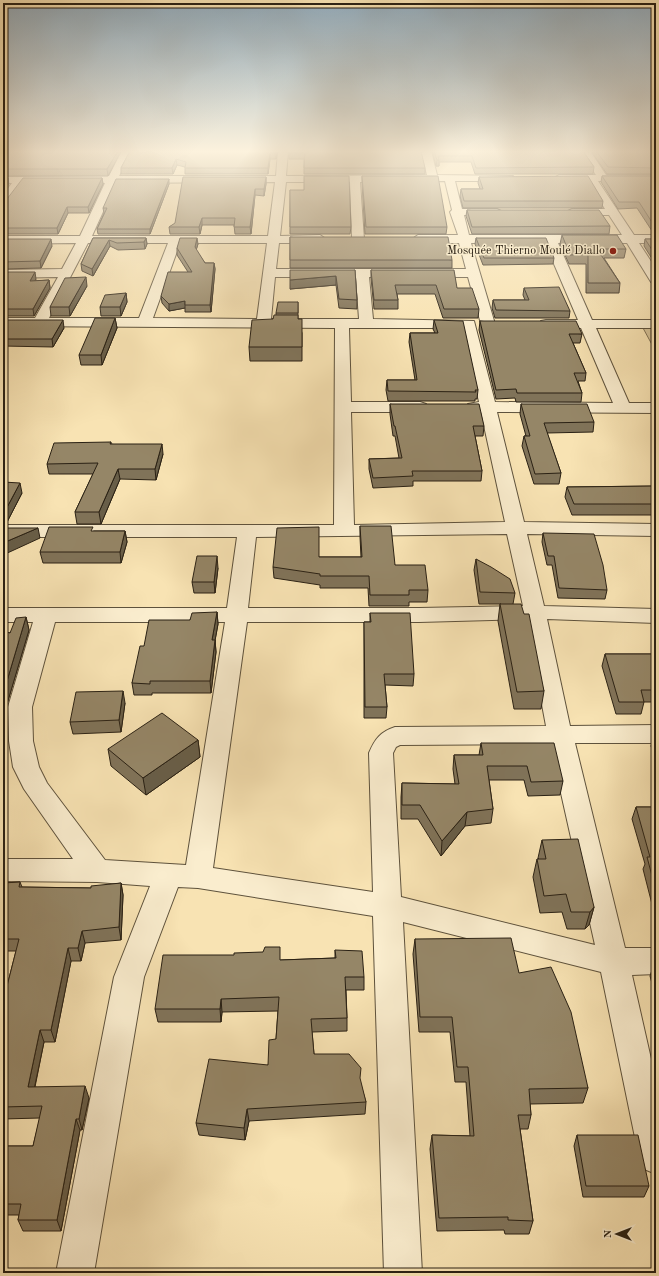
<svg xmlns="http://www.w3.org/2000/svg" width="659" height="1276" viewBox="0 0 659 1276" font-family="'Old Standard TT',serif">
	<rect width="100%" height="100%" fill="#f8e3b3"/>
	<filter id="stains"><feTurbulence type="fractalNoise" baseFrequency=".005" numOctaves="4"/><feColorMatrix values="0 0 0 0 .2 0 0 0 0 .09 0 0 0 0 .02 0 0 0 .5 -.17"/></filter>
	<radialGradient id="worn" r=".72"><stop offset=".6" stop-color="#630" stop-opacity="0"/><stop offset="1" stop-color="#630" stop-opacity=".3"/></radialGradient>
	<polygon fill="#d5c298" stroke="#807256" points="643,328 656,328 656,352"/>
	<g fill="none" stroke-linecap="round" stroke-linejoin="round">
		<polyline stroke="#7c6e53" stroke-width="3" points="3,177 57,177"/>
		<defs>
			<path id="street" d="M122,151h10l-13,25h157l2,-25h10l-2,25 141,-1 -6,-24h10l6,24 76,1 1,2 -5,3h-54l7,28h35l6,3 -6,3h-33l5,20h153l-13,-20h-37l-6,-3 6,-3h33l-17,-28h-29l-5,-3 5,-3h37l-16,-24h10l16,24h50v6h-58l36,54h22v8h-17l17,26v14l-5,-1 -24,-39h-69l34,77h64v8h-60l33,75h27v10l-159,-1 27,110 132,2v12l-129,-2 17,72 112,3v14l-109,-4 23,107 86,-1v18h-81l50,205h31v26l-24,1 24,106v93l-12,-5 -5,-12 -38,-185 -198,-50 19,351h-38l-11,-357 -175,-28 -20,-1 -34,90 -50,296h-38l58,-296 36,-91 -53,-4 -94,-1v-22h70l-49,-70 -11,-22 -4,-26 -1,-34 25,-85h-30v-14h224l10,-71h-234v-12h331l1,-197 -332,-2v-8h32l23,-41 -55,1v-8l59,-1 14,-26 -73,1v-8h77l25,-53h-82l-16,22 -4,1v-11l9,-12h-9v-6l106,-1zM445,181l7,29 -2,2 8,23h-40l-6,4 6,4h41l7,26h-190l3,-26h41l6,-4 -6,-4 -40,1 6,-54h64l2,57 6,4 6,-4 -4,-57zM275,182l-7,54h-176l24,-53zM88,243h80l-29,75h-90zM180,243h87l-10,76 -104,-1zM471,243h74l33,77h-32l-5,1 -2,3 2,3 5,1h35l32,75 -118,-1 -21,-81 -101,-2 -4,-42h99l13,47 2,3h10l2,-3zM275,277h81l3,42h-88zM349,328h114l16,74 -11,2 -2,3 2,3 13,2 24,110 -151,3 -3,-113h69l6,-2 2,-3 -2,-3 -6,-2h-69zM507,534l16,72 -104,2h-171l8,-71zM526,619l20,107 -151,1c-15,5 -20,12 -26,26l4,139 -160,-24 34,-246h172zM55,622h170l-39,243 -81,-5 -58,-77 -8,-16 -6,-26 -1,-34zM550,744l45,201 -194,-48 -8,-144 3,-6 4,-2z"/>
		</defs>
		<use href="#street" stroke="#5e523c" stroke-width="2"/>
		<use href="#street" fill="#faedce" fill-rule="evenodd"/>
	</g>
	<g fill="#807359" stroke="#2a2114">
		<polygon points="3,151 121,151 108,176 3,176"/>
		<polygon points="130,151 278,151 276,159 270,159 268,174 185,174 185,167 177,165 173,174 121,174 121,168"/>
		<polygon points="289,151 425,168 425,174 304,174 304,159 289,159"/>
		<polygon points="432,151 583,151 594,167 593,174 475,174 471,162 439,162 439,166 436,166"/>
		<polygon points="591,151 656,151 656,174 607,174"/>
		<polygon points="362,176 447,227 446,234 365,234 362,184"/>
		<polygon points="602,176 656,176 656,234 654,234 637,208 618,209 601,182"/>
		<polygon points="266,177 266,184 264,196 255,195 251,234 235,234 234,225 202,225 200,234 170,234 169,227"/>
		<polygon points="479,177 603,201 602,208 463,208 460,196 461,189 480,189 478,183"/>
		<polygon points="102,178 103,184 89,213 68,213 58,234 3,234 3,201"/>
		<polygon points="169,184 150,234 98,234 97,229 104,213 103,208"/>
		<polygon points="290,190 351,227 350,234 290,234"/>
		<polygon points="467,210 610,226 609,234 472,234 466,216"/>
		<polygon points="562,235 626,249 624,258 604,258 620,283 619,293 586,293 586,264 569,264 560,244"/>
		<polygon points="290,237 452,260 452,268 290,268"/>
		<polygon points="93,238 146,238 147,244 145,249 118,250 110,246 93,276 82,271 81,264"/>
		<polygon points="476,238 554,258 553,264 483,265 475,244"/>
		<polygon points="3,239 52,246 41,268 3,269"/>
		<polygon points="645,239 656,239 656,265 644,246"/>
		<polygon points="198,244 196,250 205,263 214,263 215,269 211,312 185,312 185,308 169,311 162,303 161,296 188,272 177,255 177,248"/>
		<polygon points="355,270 357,300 357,309 339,308 336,285 290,289"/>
		<polygon points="371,270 457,288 479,309 478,318 443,318 435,294 397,294 398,300 398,309 374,309 371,278"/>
		<polygon points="3,272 36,279 35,281 49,280 50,288 34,316 3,316"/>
		<polygon points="87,286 70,316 51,316 50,307"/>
		<polygon points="524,288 570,311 569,318 495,318 492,308 493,300 525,300 523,295"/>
		<polygon points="126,293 127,302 121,316 101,316 100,307"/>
		<polygon points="298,302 298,319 302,333 302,361 250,361 249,347 273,319 276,315 276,313"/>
		<polygon points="115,318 117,328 102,365 81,365 79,355"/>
		<polygon points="3,320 64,328 53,347 3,346"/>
		<polygon points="434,320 478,390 477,399 475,399 475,401 388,401 386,390 387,380 415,380 409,342 410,333 435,333 433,329"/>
		<polygon points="480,321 582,334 580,343 573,343 586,373 585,381 578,381 582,393 581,402 516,402 515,398 496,399 479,330"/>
		<polygon points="390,404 484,426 483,436 475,436 482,471 481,481 413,481 413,486 373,488 369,469 369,459 399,458 395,436 393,436 390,414"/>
		<polygon points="521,404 594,422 593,432 547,433 561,473 559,484 534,484 522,446 524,436 526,436 520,414"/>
		<polygon points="111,442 111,444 163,454 156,480 120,479 101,524 77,524 75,512 93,474 49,474 47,464"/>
		<polygon points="3,482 22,493 6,524 3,524"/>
		<polygon points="656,486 656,515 572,515 565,497 567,487"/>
		<polygon points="360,526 395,565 428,590 427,602 409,602 409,606 369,606 368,588 320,588 320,585 274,578 273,567 319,557 361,557 360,537"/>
		<polygon points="94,531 125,531 127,542 121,563 43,563 40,552"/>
		<polygon points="543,533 607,590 605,599 558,598 552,565 547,565 542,542"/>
		<polygon points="476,559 515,593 513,604 544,691 541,709 514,709 498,621 500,604 501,604 479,604 474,570"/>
		<polygon points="218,568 215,593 194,593 192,582"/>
		<polygon points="217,612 218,624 215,640 216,652 211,693 152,693 152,695 134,695 132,683 144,646 190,620"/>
		<polygon points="370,613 414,674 413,686 385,685 387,707 386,718 364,718 364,622 370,622"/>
		<polygon points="26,617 29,630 7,704 3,704 3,631 10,633"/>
		<polygon points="656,620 656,628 655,624"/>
		<polygon points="605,654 656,654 656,702 644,702 641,714 616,714 602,666"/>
		<polygon points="125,703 121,732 73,734 70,722"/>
		<polygon points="655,734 656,734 656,761 651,746"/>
		<polygon points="198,740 200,757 146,795 111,766 108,749"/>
		<polygon points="481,743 563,781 560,795 528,796 524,780 489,780 493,809 491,823 465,826 441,856 418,819 401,819 401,797 402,783 455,784 453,769 454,755 479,755"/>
		<polygon points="636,807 656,807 656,916 655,916 643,869 645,864 632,819"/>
		<polygon points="542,840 594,907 589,925 585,929 567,929 562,912 540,913 533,877 537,859 539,859 538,858"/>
		<polygon points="20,882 22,887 91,888 121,883 123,895 121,940 85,943 81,961 71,961 55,1042 44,1042 35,1087 89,1098 82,1130 80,1130 61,1231 23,1231 18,1220 19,1215 3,1215 3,1146 33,1146 40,1118 3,1119 3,994 5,994 16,951 3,951 3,883"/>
		<polygon points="415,939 519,973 588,1088 583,1103 530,1104 531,1115 528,1129 520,1129 533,1221 529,1234 505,1234 504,1230 437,1231 430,1149 432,1135 470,1136 466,1082 455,1082 450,1032 419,1032 413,954"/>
		<polygon points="335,950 364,977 364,990 346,990 347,1018 347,1031 312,1032 314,1054 360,1082 366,1102 365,1114 249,1121 245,1140 199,1135 196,1123 268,1065 276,1039 278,1011 222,1012 221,1022 158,1022 155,1009 281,960 335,958"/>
		<polygon points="656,966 656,991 654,991 650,976 653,967"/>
		<polygon points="577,1135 649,1186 644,1197 583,1197 574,1146"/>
	</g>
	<g fill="#685e48" stroke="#2a2114">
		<polygon points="118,151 121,151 108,176 107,169"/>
		<polygon points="276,151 278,151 276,159"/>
		<polygon points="270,153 270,159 268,174 268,168"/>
		<polygon points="176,159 177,165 173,174 172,168"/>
		<polygon points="437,160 439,160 439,166 436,166"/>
		<polygon points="266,177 266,184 264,196 264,189"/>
		<polygon points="8,178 9,184 3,193 3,185"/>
		<polygon points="102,178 103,184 89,213 88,207"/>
		<polygon points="169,179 169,184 150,234 150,229"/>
		<polygon points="255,189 255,195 251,234 250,227"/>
		<polygon points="67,207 68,213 58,234 57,228"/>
		<polygon points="202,218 202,225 200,234 199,227"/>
		<polygon points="146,238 147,244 145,249 144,242"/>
		<polygon points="197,238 198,244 195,254 195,247"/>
		<polygon points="51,239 52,246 41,268 40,261"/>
		<polygon points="109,240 110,246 93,276 92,269"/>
		<polygon points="214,263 215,269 211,312 210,305"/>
		<polygon points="35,272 36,279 31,288 30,281"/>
		<polygon points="336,276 336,285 290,289 290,280"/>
		<polygon points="86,277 87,286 70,316 69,307"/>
		<polygon points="49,280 50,288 34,316 33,309"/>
		<polygon points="126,293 127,302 121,316 120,307"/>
		<polygon points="185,301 185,308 169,311 169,304"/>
		<polygon points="115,318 117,328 102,365 101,355"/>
		<polygon points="63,320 64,328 53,347 52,339"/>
		<polygon points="162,444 163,454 156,480 155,469"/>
		<polygon points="118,469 120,479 101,524 99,512"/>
		<polygon points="20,483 22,493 6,524 4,513"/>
		<polygon points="38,528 40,538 3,555 3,543"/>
		<polygon points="125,531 127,542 121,563 120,552"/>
		<polygon points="217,556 218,568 215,593 214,582"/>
		<polygon points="217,612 218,624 213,652 212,640"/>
		<polygon points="26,617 29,630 7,704 4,691"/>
		<polygon points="215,640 216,652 211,693 210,681"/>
		<polygon points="123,691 125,703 121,732 119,720"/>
		<polygon points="198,740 200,757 146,795 143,778"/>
		<polygon points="467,812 465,826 441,856 442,841"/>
		<polygon points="121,883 123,895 121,940 119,927"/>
		<polygon points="594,907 589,925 585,929 590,912"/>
		<polygon points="82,931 85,943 81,961 78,948"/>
		<polygon points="68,948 71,961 55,1042 51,1030"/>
		<polygon points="221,999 222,1012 221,1022 220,1009"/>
		<polygon points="40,1030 44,1042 32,1099 28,1087"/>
		<polygon points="85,1086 89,1098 82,1130 79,1119"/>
		<polygon points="247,1109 249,1121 245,1140 244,1128"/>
		<polygon points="76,1119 80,1130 61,1231 57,1220"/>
	</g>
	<g fill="#958667" stroke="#2a2114">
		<polygon points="3,151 118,151 107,169 3,169"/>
		<polygon points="130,151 276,151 276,153 270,153 268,168 185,168 186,162 176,159 172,168 121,168"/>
		<polygon points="289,151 421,151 425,168 304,168 305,153 289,153"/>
		<polygon points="434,151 583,151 594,167 476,168 472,156 438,156 439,160 437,160"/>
		<polygon points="596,151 656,151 656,168 608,167"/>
		<polygon points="304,176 349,176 351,227 290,227 290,190 304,190"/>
		<polygon points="362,176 438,176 447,227 366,227"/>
		<polygon points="588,176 603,201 464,201 461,189 483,189 479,177"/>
		<polygon points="602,176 656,176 656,227 655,227 639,202 619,202"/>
		<polygon points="183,177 266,177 264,189 255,189 250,227 234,227 235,218 202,218 199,227 169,227 175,223"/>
		<polygon points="3,178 8,178 3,185"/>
		<polygon points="23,178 102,178 88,207 67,207 57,228 3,228 3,201 7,199"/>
		<polygon points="116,179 169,179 150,229 97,229 107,208 103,208"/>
		<polygon points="467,210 599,210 610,226 472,227"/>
		<polygon points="562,235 617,235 626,249 597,249 620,283 588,283 588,254 570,255"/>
		<polygon points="290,237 448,237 452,260 290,260"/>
		<polygon points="93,238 146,238 144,242 117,243 109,240 92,269 81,264"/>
		<polygon points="180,238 197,238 195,247 205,263 214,263 210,305 185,305 185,301 169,304 161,296 168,272 192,272 177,248"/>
		<polygon points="476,238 546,238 554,258 484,258"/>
		<polygon points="3,239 51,239 40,261 3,262"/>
		<polygon points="645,239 656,239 656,256"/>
		<polygon points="290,270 355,270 357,300 339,299 336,276 290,280"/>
		<polygon points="371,270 454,270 457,288 472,288 479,309 444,309 436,285 395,285 398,300 374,300"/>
		<polygon points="3,272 35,272 30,281 49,280 33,309 3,309"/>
		<polygon points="86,277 69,307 50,307 65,278"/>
		<polygon points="559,287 570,311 496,310 493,300 529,300 524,288"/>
		<polygon points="126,293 120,307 100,307 105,295"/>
		<polygon points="278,302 298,302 298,313 276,313"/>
		<polygon points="274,315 298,315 298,319 302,319 302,347 249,347 252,320 273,319"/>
		<polygon points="95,318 115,318 101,355 79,355"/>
		<polygon points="3,320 63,320 52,339 3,339"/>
		<polygon points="434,320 463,321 478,390 475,390 476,392 388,391 387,380 417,380 410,333 438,333"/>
		<polygon points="480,321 576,321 582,334 569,334 586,373 574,373 582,393 517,393 516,389 496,390"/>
		<polygon points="390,404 479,404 484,426 473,426 482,471 412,471 413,476 373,478 369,459 402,458 395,426 394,426"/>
		<polygon points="521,404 587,404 594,422 544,423 561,473 535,474 524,436 530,436"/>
		<polygon points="111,442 110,444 162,444 155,469 118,469 99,512 75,512 98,463 47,464 54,443"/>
		<polygon points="3,482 20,483 4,513 3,514"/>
		<polygon points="656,486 656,504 574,504 567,487"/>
		<polygon points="360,526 391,526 395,565 425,565 428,590 409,590 409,595 370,595 369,576 320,576 320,574 273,567 277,528 319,527 319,557 362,557"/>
		<polygon points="49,527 93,527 91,531 125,531 120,552 40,552"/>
		<polygon points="3,528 38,528 3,543"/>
		<polygon points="543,533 594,534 603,565 607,590 559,588 554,556 548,556"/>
		<polygon points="197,556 217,556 214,582 192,582"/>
		<polygon points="476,559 491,567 510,579 515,593 480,592"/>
		<polygon points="500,604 521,604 524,614 529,614 544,691 517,692"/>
		<polygon points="217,612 212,640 215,640 210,681 150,681 150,684 132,683 140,646 144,646 149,620 190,620 192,613"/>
		<polygon points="370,613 410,613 414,674 384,674 387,707 365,707 364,622 371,622"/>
		<polygon points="26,617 4,691 3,691 3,631 10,633 16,618"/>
		<polygon points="605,654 656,654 656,690 641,690 644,702 619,702"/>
		<polygon points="123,691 119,720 70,722 76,692"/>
		<polygon points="162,713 198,740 143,778 108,749"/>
		<polygon points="481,743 554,743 563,781 531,782 527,766 487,766 493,809 467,812 442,841 420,805 402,805 402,783 459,784 454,755 483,755"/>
		<polygon points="636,807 656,807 656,891 647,857 650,857"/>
		<polygon points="578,839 594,907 590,912 571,912 566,894 544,896 537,859 546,859 542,840"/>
		<polygon points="20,882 19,887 91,888 91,886 121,883 119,927 82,931 78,948 68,948 51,1030 40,1030 28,1087 85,1086 79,1119 76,1119 57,1220 18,1220 21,1204 3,1204 3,1146 33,1146 42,1106 3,1107 3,994 5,994 19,939 3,939 3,883"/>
		<polygon points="511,938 519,973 551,967 571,1012 588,1088 529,1089 531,1115 518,1115 533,1221 508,1220 508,1217 439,1218 432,1135 474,1136 468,1067 457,1067 452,1017 420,1017 415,939"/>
		<polygon points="265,947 280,947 280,960 336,958 335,950 362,951 364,977 345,977 347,1018 311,1019 314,1054 349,1054 361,1068 360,1078 366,1102 247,1109 244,1128 196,1123 209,1059 268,1065 269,1040 276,1039 279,997 221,999 220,1009 155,1009 163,955 234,955 234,953 263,952"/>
		<polygon points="656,966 656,977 653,967"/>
		<polygon points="577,1135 638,1135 649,1186 586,1186"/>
	</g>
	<linearGradient id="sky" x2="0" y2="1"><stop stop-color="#92acbd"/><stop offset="0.46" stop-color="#fcf2dd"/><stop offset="1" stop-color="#fcf2dd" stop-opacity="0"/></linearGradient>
	<rect width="659" height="329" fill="url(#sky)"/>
	<circle fill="#8f2418" stroke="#faedce" stroke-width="1.5" cx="613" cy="251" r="4"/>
	<g text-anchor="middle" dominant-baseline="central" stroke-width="3" stroke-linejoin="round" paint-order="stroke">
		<g font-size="12" fill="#2a2114" stroke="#faedce" text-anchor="end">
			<text x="605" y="251">Mosquée Thierno Moulé Diallo</text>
		</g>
	</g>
	<rect width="659" height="1276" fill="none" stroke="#f8e3b3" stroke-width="16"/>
	<rect x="4" y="4" width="651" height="1268" fill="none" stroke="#2a2114" stroke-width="2"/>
	<rect x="8" y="8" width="643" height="1260" fill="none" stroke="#2a2114"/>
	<g transform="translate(617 1234) rotate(270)" stroke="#faedce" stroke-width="3" paint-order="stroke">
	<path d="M0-3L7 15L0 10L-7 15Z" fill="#2a2114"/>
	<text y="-6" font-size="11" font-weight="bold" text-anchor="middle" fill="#2a2114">N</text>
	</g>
	<rect width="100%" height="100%" filter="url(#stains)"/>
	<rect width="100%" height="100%" fill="url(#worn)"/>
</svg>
